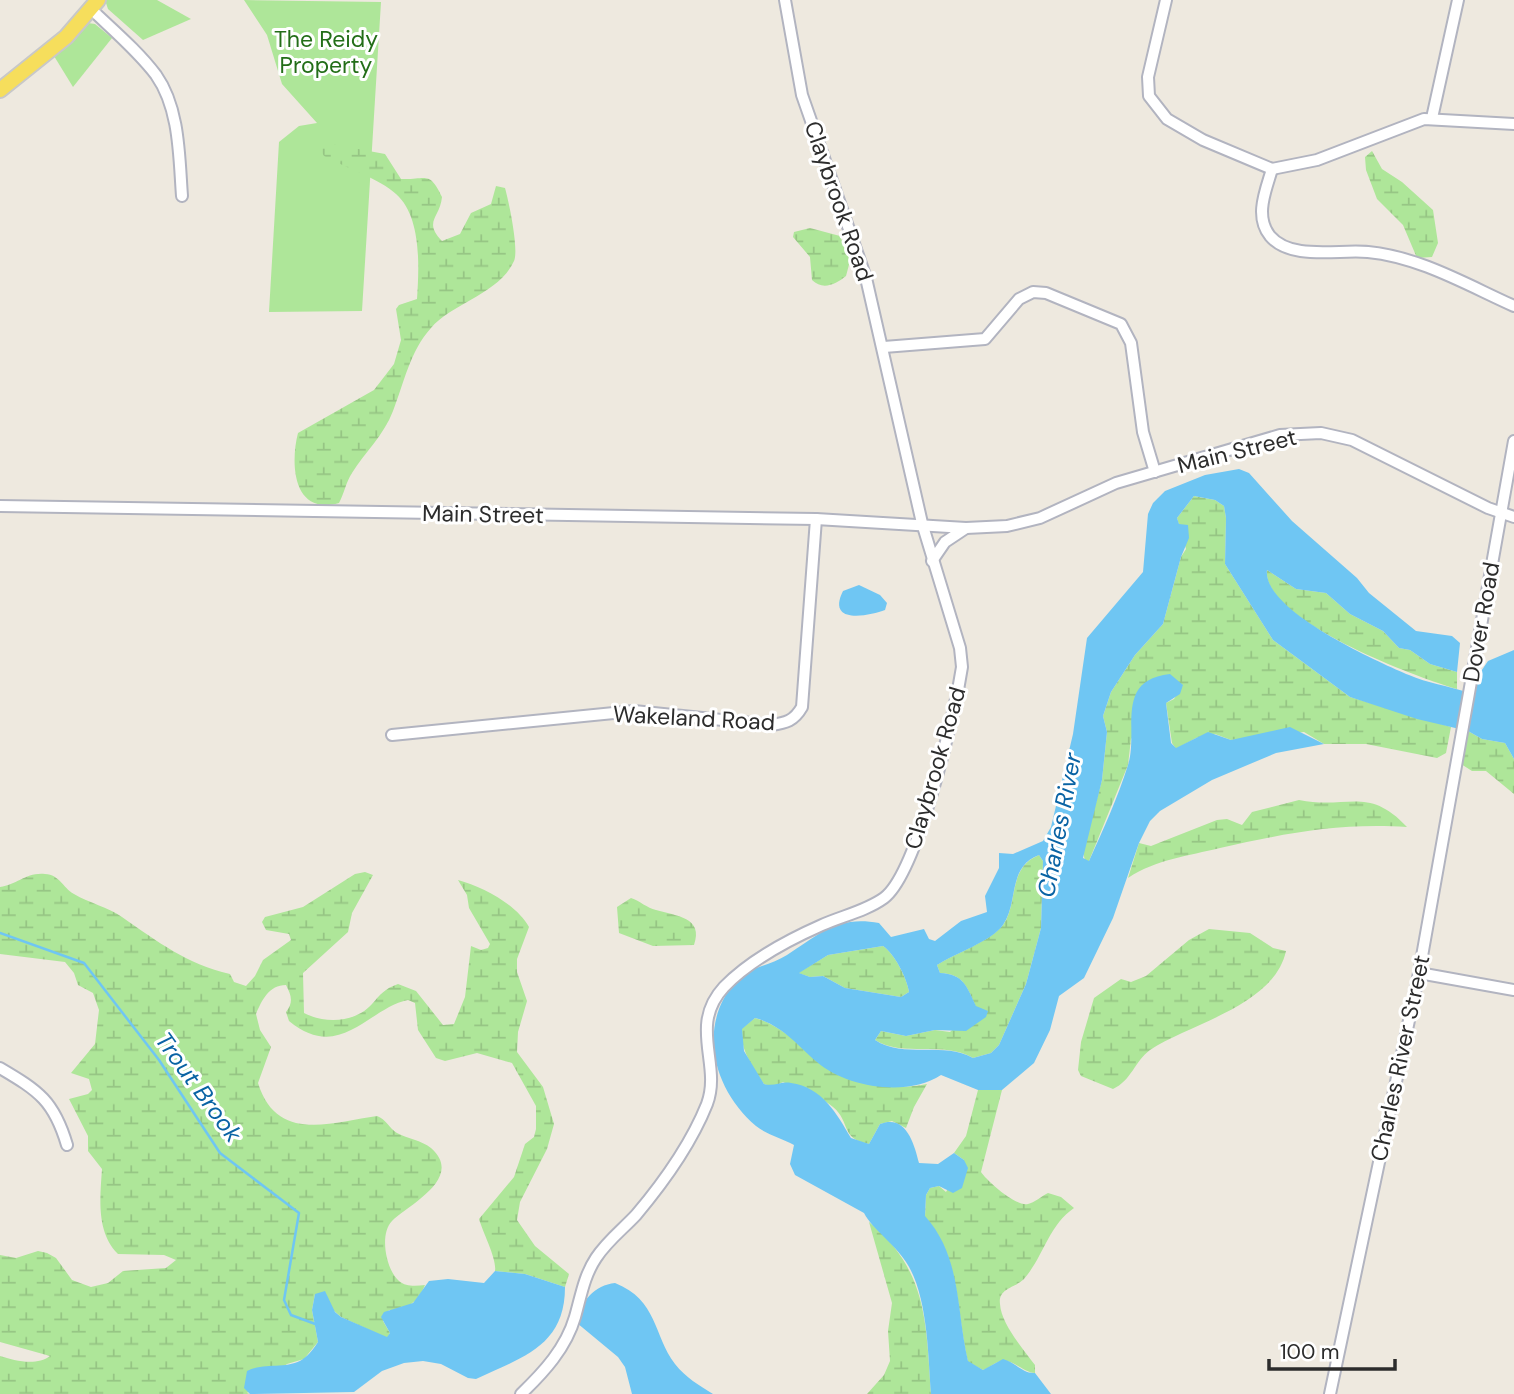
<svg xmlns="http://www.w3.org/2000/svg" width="1514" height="1394" viewBox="0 0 1514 1394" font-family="'DM Sans',sans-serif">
	<defs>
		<pattern id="wetland-marsh" width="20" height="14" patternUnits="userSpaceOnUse" patternTransform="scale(1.75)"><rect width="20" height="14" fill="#aee699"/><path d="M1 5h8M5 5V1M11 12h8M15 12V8" fill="none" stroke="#96c584"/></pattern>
	</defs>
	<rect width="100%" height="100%" fill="#eee9df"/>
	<g fill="#aee699">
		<polygon points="105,0 157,0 191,19 143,40 108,9"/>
		<polygon points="244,0 381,2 362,311 269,312 279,142 299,126 317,123 282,84 267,35"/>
		<polygon points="88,23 95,24 112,38 73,87 54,56"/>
	</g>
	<g fill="url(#wetland-marsh)">
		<path d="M326,143l59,11 16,25c26,1 28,-9 41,18 -2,21 -19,24 0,44l18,-7 11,-21 20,-9 5,-18 9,2c4,14 14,62 9,73 -15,33 -62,42 -83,67 -21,23 -27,55 -38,83 -9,24 -28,41 -41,62 -6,9 -8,21 -13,30 -46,13 -49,-39 -41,-70l76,-43 20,-26 7,-24 -5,-31 3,-4 18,-6c2,-31 5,-82 -21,-105 -16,-15 -52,-27 -72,-38l-5,-8z"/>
		<polygon points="1372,151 1382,169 1402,182 1433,210 1438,243 1432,257 1417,258 1403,225 1377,199 1366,170 1365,157"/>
		<path d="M810,228l30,8 10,25 -4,15c-10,8 -23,15 -34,4l-2,-23 -17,-20 1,-5z"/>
		<polygon points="1194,496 1215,500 1224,506 1226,518 1225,564 1273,640 1350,697 1451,727 1446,753 1437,758 1366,744 1324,744 1304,732 1231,740 1215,734 1196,738 1176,749 1172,743 1166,703 1174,699 1183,685 1131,739 1128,765 1089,861 1085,862 1083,850 1102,780 1107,732 1103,716 1111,692 1135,655 1163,624 1181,557 1186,549 1177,518"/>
		<path d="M1267,570l29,19 30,4 24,21 33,17 16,17 11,2 20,14 27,8v17c-39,-11 -196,-69 -190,-119z"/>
		<polygon points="1468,731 1482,739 1505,743 1514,759 1514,794 1486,771 1472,771 1461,764"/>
		<path d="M1299,800c48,10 69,-15 108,27 -70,-4 -119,6 -187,21 -32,8 -63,11 -92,30l11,-35 12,3 66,-26 10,-1 15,6 10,-13z"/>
		<path d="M1039,855l4,6 -2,67 -15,56 -27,61 -8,8 -18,5c-31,-18 -69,0 -98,-18l6,-9 25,5 29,-6 15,2 26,-25c-9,-20 -12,-33 -36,-34l-3,-8c17,-11 54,-24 66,-40 16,-23 4,-57 36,-70z"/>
		<path d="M365,872l8,3 -21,38 -4,19 -45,41 1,40c21,11 51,10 68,-9 9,-10 12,-15 26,-20l18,7 27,34 11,-1 11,-27 6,-51 10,4 7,-2 2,-4 -21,-36 -2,-13 -9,-15c25,7 58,24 71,47l-12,32v13l10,29 -9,31 -1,20 26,35 11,37 -7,25 -27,53 -3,18 18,26 34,28 -4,13 -40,-13 -30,-3c2,-12 -12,-38 -16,-52l35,-42 11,-33 9,-7 2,-8v-23l-24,-43 -35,-10 -32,8 -9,-3 -18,-28 -3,-27 -7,-3c-40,8 -68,63 -119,21l-3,-9c8,-10 5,-17 0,-27 -17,0 -24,15 -30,29l4,16 11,17 -13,36c19,61 74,39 119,33 9,3 12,12 20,17 11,6 24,7 34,15 34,30 -23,57 -39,73 -13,13 -6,49 7,60 7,6 17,5 26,4 -7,17 -18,25 -36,25l-6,11 7,12 -3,5 -46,-21 -26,-23 -3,16 6,32 -14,17 -17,5 -40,29 3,1h-250v-38c15,5 37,10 50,0l-50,-14v-87l16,3 22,-7 9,2 9,5 16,22 19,7 17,-4 15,-12 43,-3 10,-8 -12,-5 -46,-1c-22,-22 -18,-56 -16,-85l-14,-18v-15l-19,-37 19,-5 4,-4 -3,-11 -18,-6 24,-29 4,-34 -6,-17 -15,-8 -4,-12 -9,-11 -65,-8v-67c17,-2 26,-15 45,-13 15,1 17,13 29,20 15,9 34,13 48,23 36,25 65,47 108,57l4,8 12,4 9,-10 8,-16 28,-20 -2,-6 -23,-4 -4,-8 3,-5 38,-10 52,-33z"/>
		<path d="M631,898c9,3 16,10 25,12 20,6 48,7 38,35l-41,1 -34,-13 -2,-26z"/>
		<path d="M1209,929l41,4 23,15 13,3c-12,55 -95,72 -136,99 -15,11 -19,31 -37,39l-32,-13 -3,-6 3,-28 13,-44 27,-19 10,3 15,-6 43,-36z"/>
		<path d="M883,946c11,7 24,32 26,46l-8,5 -56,-9 -22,-12 -13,1 -12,-4 30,-18z"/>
		<path d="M755,1018c18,5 28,14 43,24 45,34 70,53 129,42l-13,23 -8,21 -14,-7 -12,3 -11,20c-29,-5 -18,-22 -36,-37 -13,-11 -35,-17 -50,-25l-10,5 -9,-3c-12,-18 -23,-33 -23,-55z"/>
		<path d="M978,1090h24l-21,82c6,9 35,35 47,32 6,-1 14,-8 20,-11l13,4 13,11c-26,18 -30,48 -50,71 -9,9 -26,9 -24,25 1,20 24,46 35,61v8c-12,0 -24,-17 -37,-11 -5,2 -9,6 -15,8l-15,-8c-12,-50 -7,-105 -43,-145l1,-22 4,-7 9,-2 7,6 18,-32 -10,-7 12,-17z"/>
		<path d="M869,1222c59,48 57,102 62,172h-64l17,-19 6,-14 -2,-30 4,-28z"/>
	</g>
	<g fill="#6fc6f3" fill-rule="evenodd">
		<path d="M1239,469l10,4 43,48 65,57 12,15 47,38 36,5 8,7 -3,29 -27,-8 -20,-14 -11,-2 -16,-17 -33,-17 -24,-21 -30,-4 -29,-19c-5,40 111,92 142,105 18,8 39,11 58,17l21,-31 26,-11v109l-9,-16 -23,-4 -14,-8 -51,-12 -67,-22 -77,-57 -48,-76 1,-46 -2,-12 -9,-6 -21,-4 -17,22 2,6 9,1 1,13 -8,19 -18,67 -28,31 -24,37 -8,24 4,16 -5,48 -19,78 6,3c14,-31 29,-64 39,-96 11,-35 -14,-85 42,-91l13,11 -3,9 -14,9 5,40 5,5 32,-16 23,8 59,-13 34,17 -48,9 -64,27 -52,31 -10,10 -11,22 -26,75 -29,60 -25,18 -9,34 -16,33 -32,27h-24l-37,-15c-33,22 -94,13 -124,-13 -20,-17 -35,-37 -62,-44l-13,11 2,22 20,33c10,3 17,-3 27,-1 31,4 46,31 60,55l18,6 11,-20c26,-10 34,19 39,39l19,1 16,-11 10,7 4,8 -6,20 -9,5 -14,-7 -9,2 -4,7 -1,21c37,41 31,94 43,145l15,9 20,-11c12,3 20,15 32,14l16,21h-120c-3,-39 -3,-99 -25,-132 -12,-19 -33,-32 -42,-49l-69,-38 -5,-11 4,-19c-12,-7 -27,-10 -38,-19 -43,-37 -59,-99 -21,-144 12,-15 35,-16 52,-27 32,-21 51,-40 92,-32l12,14 33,-8 5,10 6,2 26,-20 26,-9 -2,-16 14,-28v-15l14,1 30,-13 8,-14 22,-93 14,-96 56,-66 5,-58 5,-11 12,-12 40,-16zM1039,855l4,6 -2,67 -15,56 -27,61 -8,8 -18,5c-31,-17 -69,1 -98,-18l6,-9 25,5 29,-6 31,1 20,-14 2,-6 -12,-5c-9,-19 -12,-32 -36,-33l-3,-8c17,-11 55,-24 66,-40 16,-23 4,-58 36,-70zM883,946c11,7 24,32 26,46l-8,5 -56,-9 -22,-12 -13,1 -11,-4 29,-18z"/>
		<path d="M859,585l21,10 7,8 -2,7c-16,6 -59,15 -42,-19z"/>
		<path d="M495,1271l30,3 40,13c0,59 -42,70 -89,92l-8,-1 -27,-14 -18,-3 -19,2 -22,8 -28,21 -104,2 -6,-6 3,-17c17,-9 40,-1 56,-12 6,-4 11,-11 15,-17l-6,-32 3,-16 10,-3 10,21 6,5 46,20 3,-4 -9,-16 3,-5 29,-9 16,-22 19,-2 36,4z"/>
		<path d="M615,1283c43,17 38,52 60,81 11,14 24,21 38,30h-81l-7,-27 -7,-10 -41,-34c3,-22 18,-38 38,-40z"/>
	</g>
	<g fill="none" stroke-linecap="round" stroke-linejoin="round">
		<polyline stroke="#6fc6f3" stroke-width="2.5" points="0,933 84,963 159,1060 220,1153 299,1213 284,1300 291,1315 318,1325"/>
		<defs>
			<g id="minor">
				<polyline points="1166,0 1148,77 1149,96 1167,119 1203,140 1272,169 1317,160 1424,119 1514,124"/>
				<path d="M91,9c22,21 47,42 65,66 24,34 23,82 26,121"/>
				<polyline points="1432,118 1458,0"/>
				<path d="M1272,169c-6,21 -18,47 -2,67 21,25 69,13 98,16 52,5 99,33 146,54"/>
				<polyline points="884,347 985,339 1019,299 1033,292 1046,293 1121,324 1131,343 1143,432 1155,472"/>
				<polyline points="0,506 816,519 966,528 1007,526 1040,518 1116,483 1280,435 1321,433 1352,440 1488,508 1514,517"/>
				<polyline points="932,561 945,542 966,528"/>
				<path d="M392,735l242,-24 137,14c15,-2 23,-4 31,-18l14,-188"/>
				<polyline points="1419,973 1514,990"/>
				<path d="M0,1068c39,23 54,33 67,77"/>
				<path d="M521,1394c23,-22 45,-46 54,-77 6,-21 9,-41 21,-59 11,-17 27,-29 40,-43 27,-32 55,-71 71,-111 15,-40 -19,-78 17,-117 25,-26 64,-47 98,-62 20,-9 44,-14 62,-27 32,-24 65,-165 74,-208l4,-23 -2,-19 -38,-125 -56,-245 -64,-183 -17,-95"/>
				<polyline points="1330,1394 1419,973 1514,441"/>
			</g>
			<polyline id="major" points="0,90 66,37 98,0"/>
		</defs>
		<use href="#minor" stroke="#b2b4c0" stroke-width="14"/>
		<use href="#major" stroke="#c8c8c8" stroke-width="18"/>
		<use href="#minor" stroke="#fff" stroke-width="10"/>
		<use href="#major" stroke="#f6de5c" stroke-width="14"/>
	</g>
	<g text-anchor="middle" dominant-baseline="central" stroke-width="6" stroke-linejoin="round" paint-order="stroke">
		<g font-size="23" fill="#236e18" stroke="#fff">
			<text x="326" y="39">The Reidy<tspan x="326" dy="26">Property</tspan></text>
		</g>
		<g font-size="23" fill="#2c2c2c" stroke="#fff">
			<text transform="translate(839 201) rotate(71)">Claybrook Road</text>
			<text transform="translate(1237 451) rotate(-14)">Main Street</text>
			<text transform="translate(483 514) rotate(1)">Main Street</text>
			<text transform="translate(1481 622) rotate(-80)">Dover Road</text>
			<text transform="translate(694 718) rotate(3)">Wakeland Road</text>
			<text transform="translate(935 768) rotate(-74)">Claybrook Road</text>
			<text transform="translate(1400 1058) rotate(-78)">Charles River Street</text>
		</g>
		<g font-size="24" font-style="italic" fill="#0963a4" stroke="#fff">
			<text transform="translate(1059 825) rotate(-79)">Charles River</text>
			<text transform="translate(199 1087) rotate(54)">Trout Brook</text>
		</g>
	</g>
	<path d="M1269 1359v10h126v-10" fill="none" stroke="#2c2c2c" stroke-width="3.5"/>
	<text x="1280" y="1359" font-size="21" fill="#2c2c2c" stroke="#ffffff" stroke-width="5" paint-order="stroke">100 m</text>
</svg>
